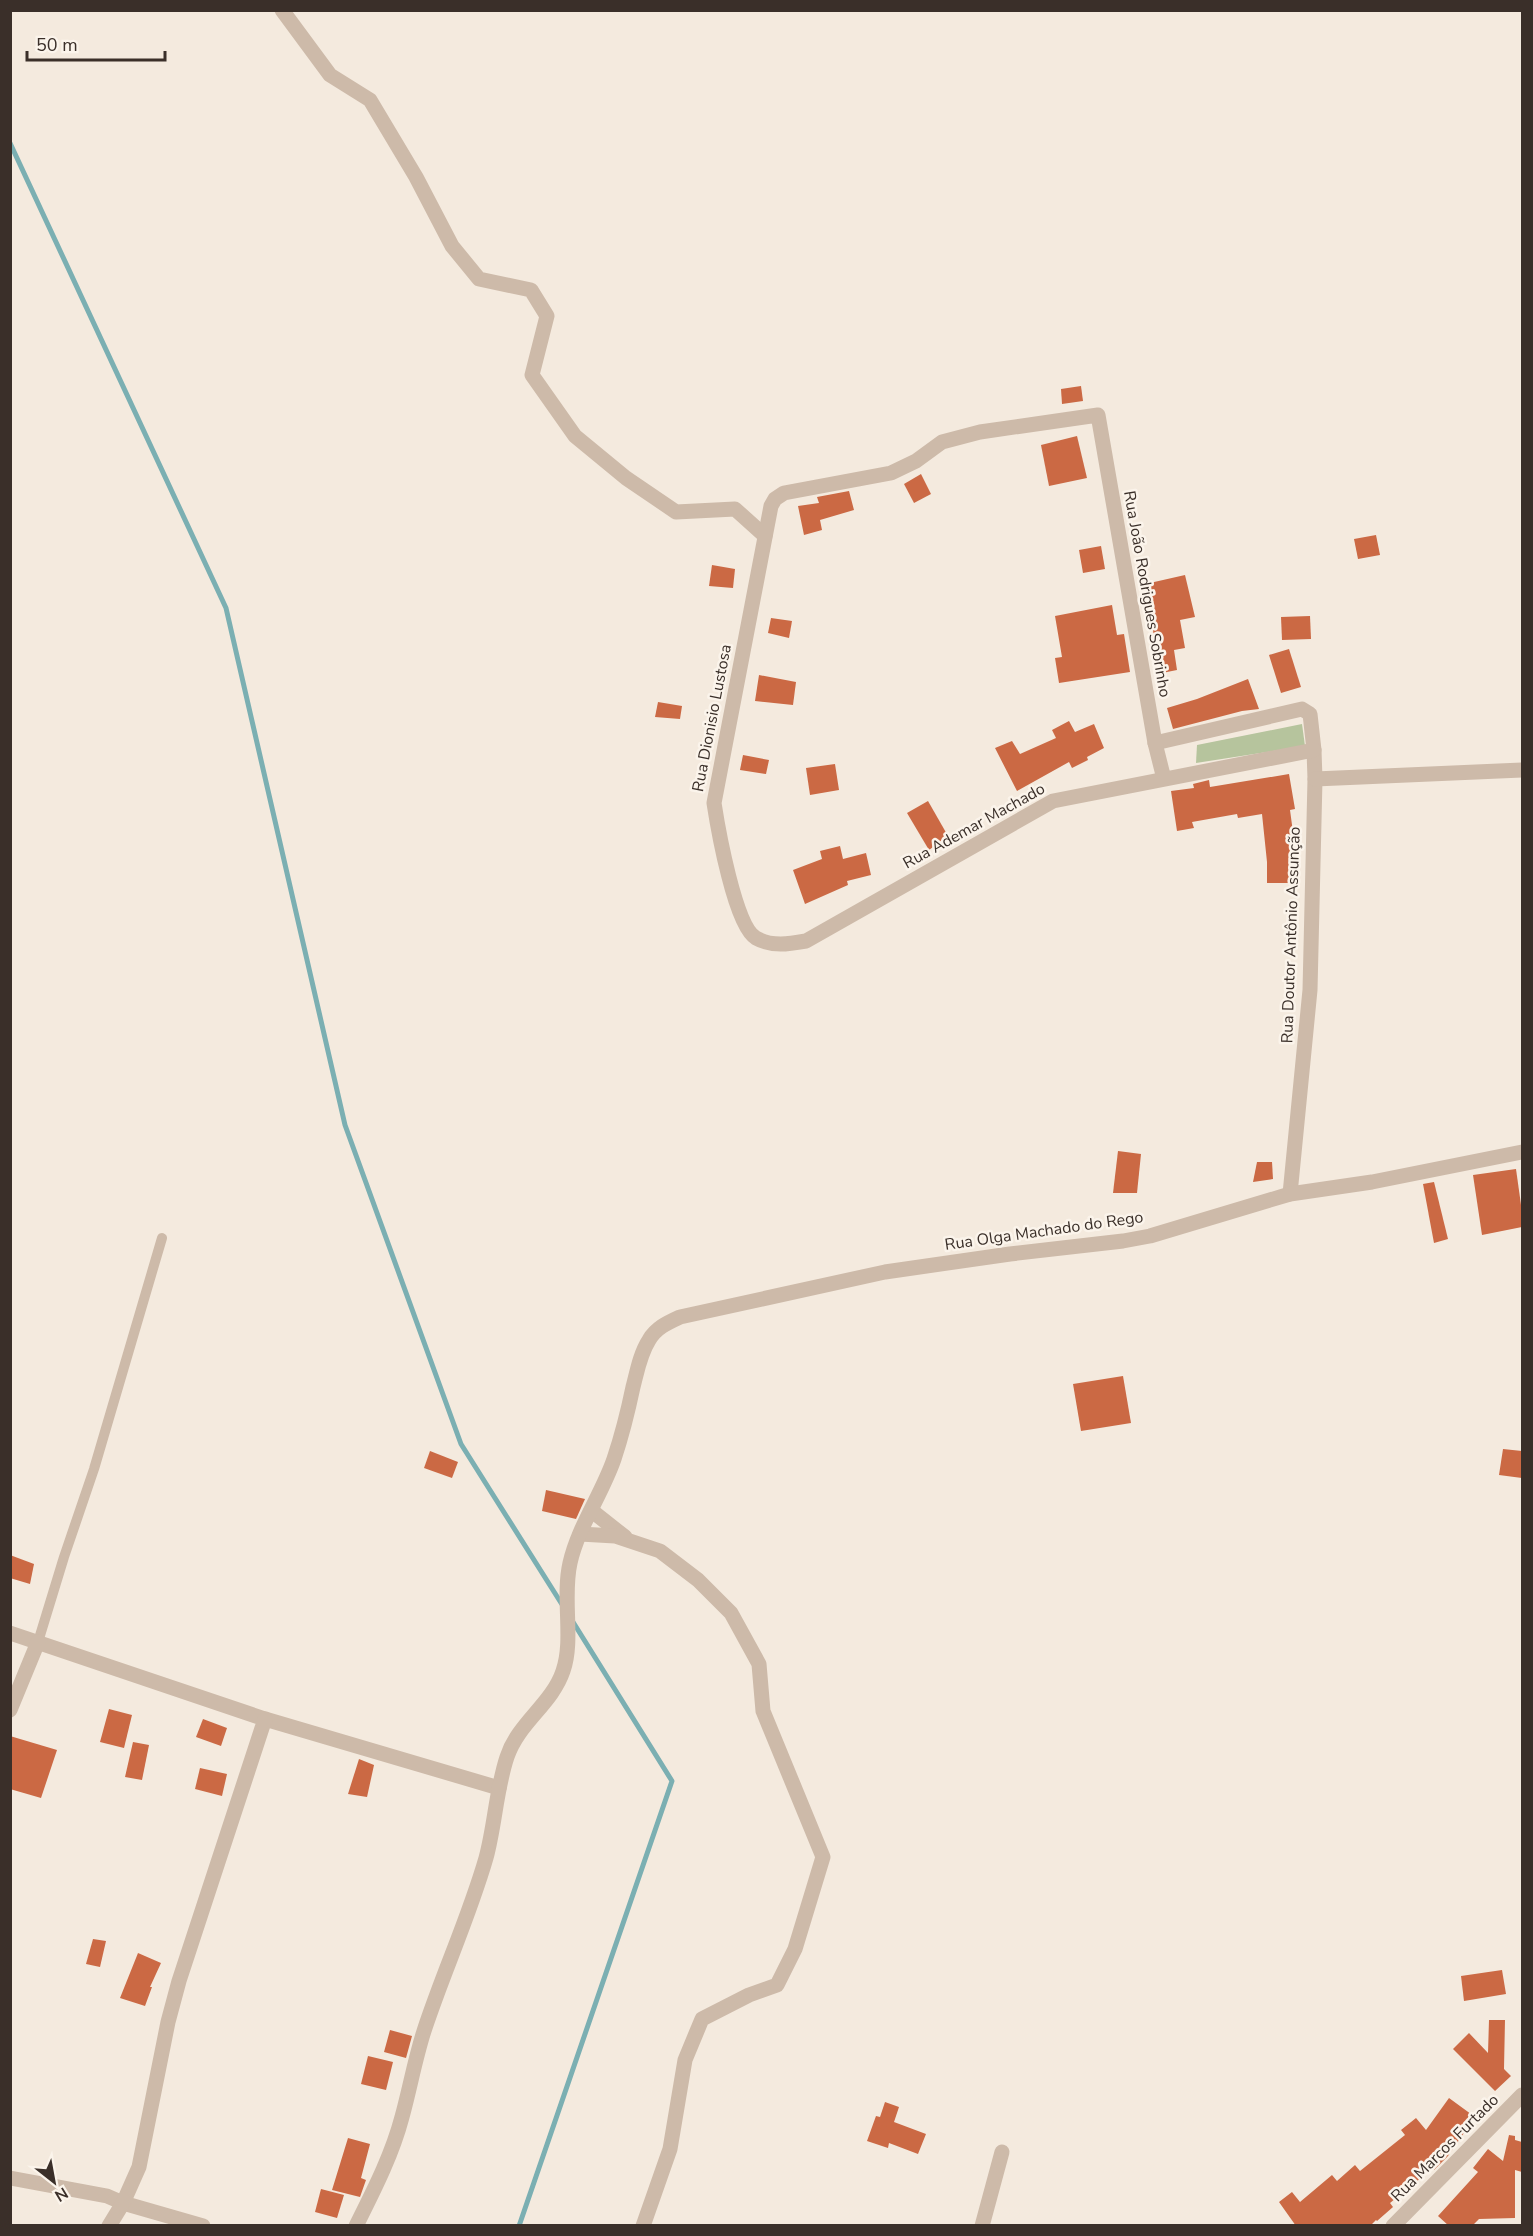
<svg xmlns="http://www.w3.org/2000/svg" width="1533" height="2236" viewBox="0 0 1533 2236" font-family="'Nunito Sans',sans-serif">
	<rect width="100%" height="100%" fill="#f4eade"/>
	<polygon fill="#b6c49d" points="1302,724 1305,746 1196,763 1197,745"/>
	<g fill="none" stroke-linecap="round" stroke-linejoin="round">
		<g stroke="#7bafb2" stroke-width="5">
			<polyline points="10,143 226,608 345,1125 461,1444 563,1606"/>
			<polyline points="519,2226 672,1781 573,1622"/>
		</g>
	</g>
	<g fill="#cb6944">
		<polygon points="1081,386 1083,401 1062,404 1061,389"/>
		<polygon points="1077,436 1087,478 1049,486 1041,445"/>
		<polygon points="921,474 931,494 914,503 904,484"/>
		<polygon points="849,491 854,510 820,520 822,530 804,535 798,506 819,503 817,497"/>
		<polygon points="1376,535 1380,555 1358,559 1354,539"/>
		<polygon points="1101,546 1105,569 1083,573 1079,550"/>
		<polygon points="712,565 735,569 733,588 709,586"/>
		<polygon points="1185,575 1195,617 1180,620 1185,648 1174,650 1177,670 1162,673 1152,626 1149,627 1141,585"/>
		<polygon points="1112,605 1117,635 1124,634 1130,672 1059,683 1055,658 1062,657 1055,616"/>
		<polygon points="1310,616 1311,639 1282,640 1281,617"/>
		<polygon points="771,618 792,621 789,638 768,633"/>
		<polygon points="1289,649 1301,687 1281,693 1269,655"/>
		<polygon points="759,675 796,682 793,705 755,701"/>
		<polygon points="1248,679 1259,709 1242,711 1173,729 1167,708 1197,699"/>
		<polygon points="658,702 682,706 680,719 655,717"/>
		<polygon points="1069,721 1075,732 1094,724 1104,748 1087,757 1088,760 1072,768 1069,762 1017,791 995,748 1012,741 1020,754 1056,738 1052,730"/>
		<polygon points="743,755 769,760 766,774 740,770"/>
		<polygon points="835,764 839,790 810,795 806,768"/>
		<polygon points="1289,774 1295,809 1290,810 1297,862 1296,883 1267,883 1267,862 1262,814 1238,818 1237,814 1192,822 1194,828 1177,831 1171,791 1194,788 1193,784 1209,780 1210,787"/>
		<polygon points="928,801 948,836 929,850 907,813"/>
		<polygon points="840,846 843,859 866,853 871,875 847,881 848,885 805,904 793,870 822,859 820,851"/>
		<polygon points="1118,1151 1141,1154 1137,1193 1113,1193"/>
		<polygon points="1257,1162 1272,1162 1273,1179 1253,1182"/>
		<polygon points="1516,1169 1522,1212 1522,1227 1482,1235 1473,1175"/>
		<polygon points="1434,1182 1448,1239 1434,1243 1423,1184"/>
		<polygon points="1123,1376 1131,1423 1081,1431 1073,1384"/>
		<polygon points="1503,1449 1522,1451 1522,1478 1499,1475"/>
		<polygon points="430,1451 458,1462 452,1478 424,1468"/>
		<polygon points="546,1490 585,1499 576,1519 542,1511"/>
		<polygon points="10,1555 34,1564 30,1584 10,1578"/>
		<polygon points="109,1709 132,1715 124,1748 100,1742"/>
		<polygon points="203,1719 227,1728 221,1746 196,1737"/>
		<polygon points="10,1736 57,1750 41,1798 10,1789"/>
		<polygon points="133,1742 149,1745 142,1780 125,1777"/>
		<polygon points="359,1759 374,1765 367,1797 348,1794"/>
		<polygon points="200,1768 227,1774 222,1796 195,1789"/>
		<polygon points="93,1939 106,1941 100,1967 86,1964"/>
		<polygon points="138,1953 161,1963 150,1987 152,1987 145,2006 120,1998"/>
		<polygon points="1502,1970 1506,1994 1464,2001 1461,1976"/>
		<polygon points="1489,2020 1505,2020 1504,2069 1511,2076 1495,2091 1453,2049 1469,2033 1488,2053"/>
		<polygon points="390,2030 412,2036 406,2058 384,2052"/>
		<polygon points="368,2056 393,2062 386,2090 361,2084"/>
		<polygon points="1449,2098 1475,2117 1448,2156 1434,2170 1433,2168 1390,2203 1393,2207 1377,2221 1376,2220 1370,2226 1296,2226 1279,2202 1292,2192 1300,2202 1332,2175 1337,2181 1355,2165 1360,2171 1405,2135 1401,2130 1416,2118 1426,2130"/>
		<polygon points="885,2102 899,2107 894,2122 926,2134 918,2154 889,2143 888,2148 867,2141 876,2116 880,2117"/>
		<polygon points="1509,2135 1515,2136 1515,2140 1522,2142 1522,2172 1515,2170 1515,2218 1479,2219 1472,2226 1449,2226 1438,2216 1478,2172 1473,2168 1488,2149 1503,2161"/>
		<polygon points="348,2138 370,2144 361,2178 366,2180 360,2197 332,2190"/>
		<polygon points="321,2189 344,2195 337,2218 315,2212"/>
	</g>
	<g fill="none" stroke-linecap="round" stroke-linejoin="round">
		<polyline stroke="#cdbaa9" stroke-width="10" points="38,1642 64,1557 94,1469 162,1238"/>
		<g stroke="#cdbaa9" stroke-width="15">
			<polyline points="282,10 330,75 370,100 416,177 452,246 479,279 531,290 547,316 532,375 575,436 626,478 676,512 735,509 765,536"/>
			<polyline points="1155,743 1302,709 1310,714 1314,750 1315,779 1310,990 1290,1194"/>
			<path d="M1164,779l-9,-36 -57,-328 -118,17 -38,10 -26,19 -25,12 -107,20 -9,6 -4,7 -57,297c4,26 21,123 42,135 16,9 33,6 50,3l247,-140 261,-51"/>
			<polyline points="1315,779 1522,770"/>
			<polyline points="592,1511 625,1537"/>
			<polyline points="580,1534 615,1536 660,1551 698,1580 731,1613 759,1664 763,1711 823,1857 795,1949 777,1985 749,1995 702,2019 685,2060 670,2149 643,2226"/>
			<polyline points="10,1633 265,1719 499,1788"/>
			<polyline points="10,1710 38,1642"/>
			<polyline points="10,2178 107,2196 123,2203 203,2226"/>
			<polyline points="109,2226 123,2203 139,2167 168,2022 179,1981 265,1719"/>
			<path d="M356,2226c18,-36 36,-71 46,-109 8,-29 13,-58 22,-86 19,-58 45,-114 62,-173 9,-33 10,-68 21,-101 11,-34 45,-53 56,-86 11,-31 -1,-73 7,-108 8,-36 32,-69 44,-104 8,-24 14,-48 19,-72 4,-15 7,-33 16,-47 7,-12 18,-17 31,-23l205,-45 125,-18 113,-13 27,-5 140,-42 82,-12 150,-30"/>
			<polyline points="982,2226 1002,2152"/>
			<polyline points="1393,2226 1522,2095"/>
		</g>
	</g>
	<g text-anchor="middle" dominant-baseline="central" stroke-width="5" stroke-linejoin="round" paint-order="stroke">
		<g font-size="16" fill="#3a2f29" stroke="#fbf4eb">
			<text transform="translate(1147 594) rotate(80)">Rua João Rodrigues Sobrinho</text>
			<text transform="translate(712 718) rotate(-79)">Rua Dionisio Lustosa</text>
			<text transform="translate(974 826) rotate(-29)">Rua Ademar Machado</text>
			<text transform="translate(1291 935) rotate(-88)">Rua Doutor Antônio Assunção</text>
			<text transform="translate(1044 1231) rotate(-8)">Rua Olga Machado do Rego</text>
			<text transform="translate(1445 2148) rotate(-45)">Rua Marcos Furtado</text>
		</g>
	</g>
	<rect width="1533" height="2236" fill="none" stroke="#3a2f29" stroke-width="24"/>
	<g transform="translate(54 2182) rotate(149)" stroke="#fbf4eb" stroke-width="4.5" paint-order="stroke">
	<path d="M0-4.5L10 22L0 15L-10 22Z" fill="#3a2f29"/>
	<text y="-9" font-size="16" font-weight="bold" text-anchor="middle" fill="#3a2f29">N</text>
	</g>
	<path d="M27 51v9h138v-9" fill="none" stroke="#3a2f29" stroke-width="3"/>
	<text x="36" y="51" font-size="18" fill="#3a2f29" stroke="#fbf4eb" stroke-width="4.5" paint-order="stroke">50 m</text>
</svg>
